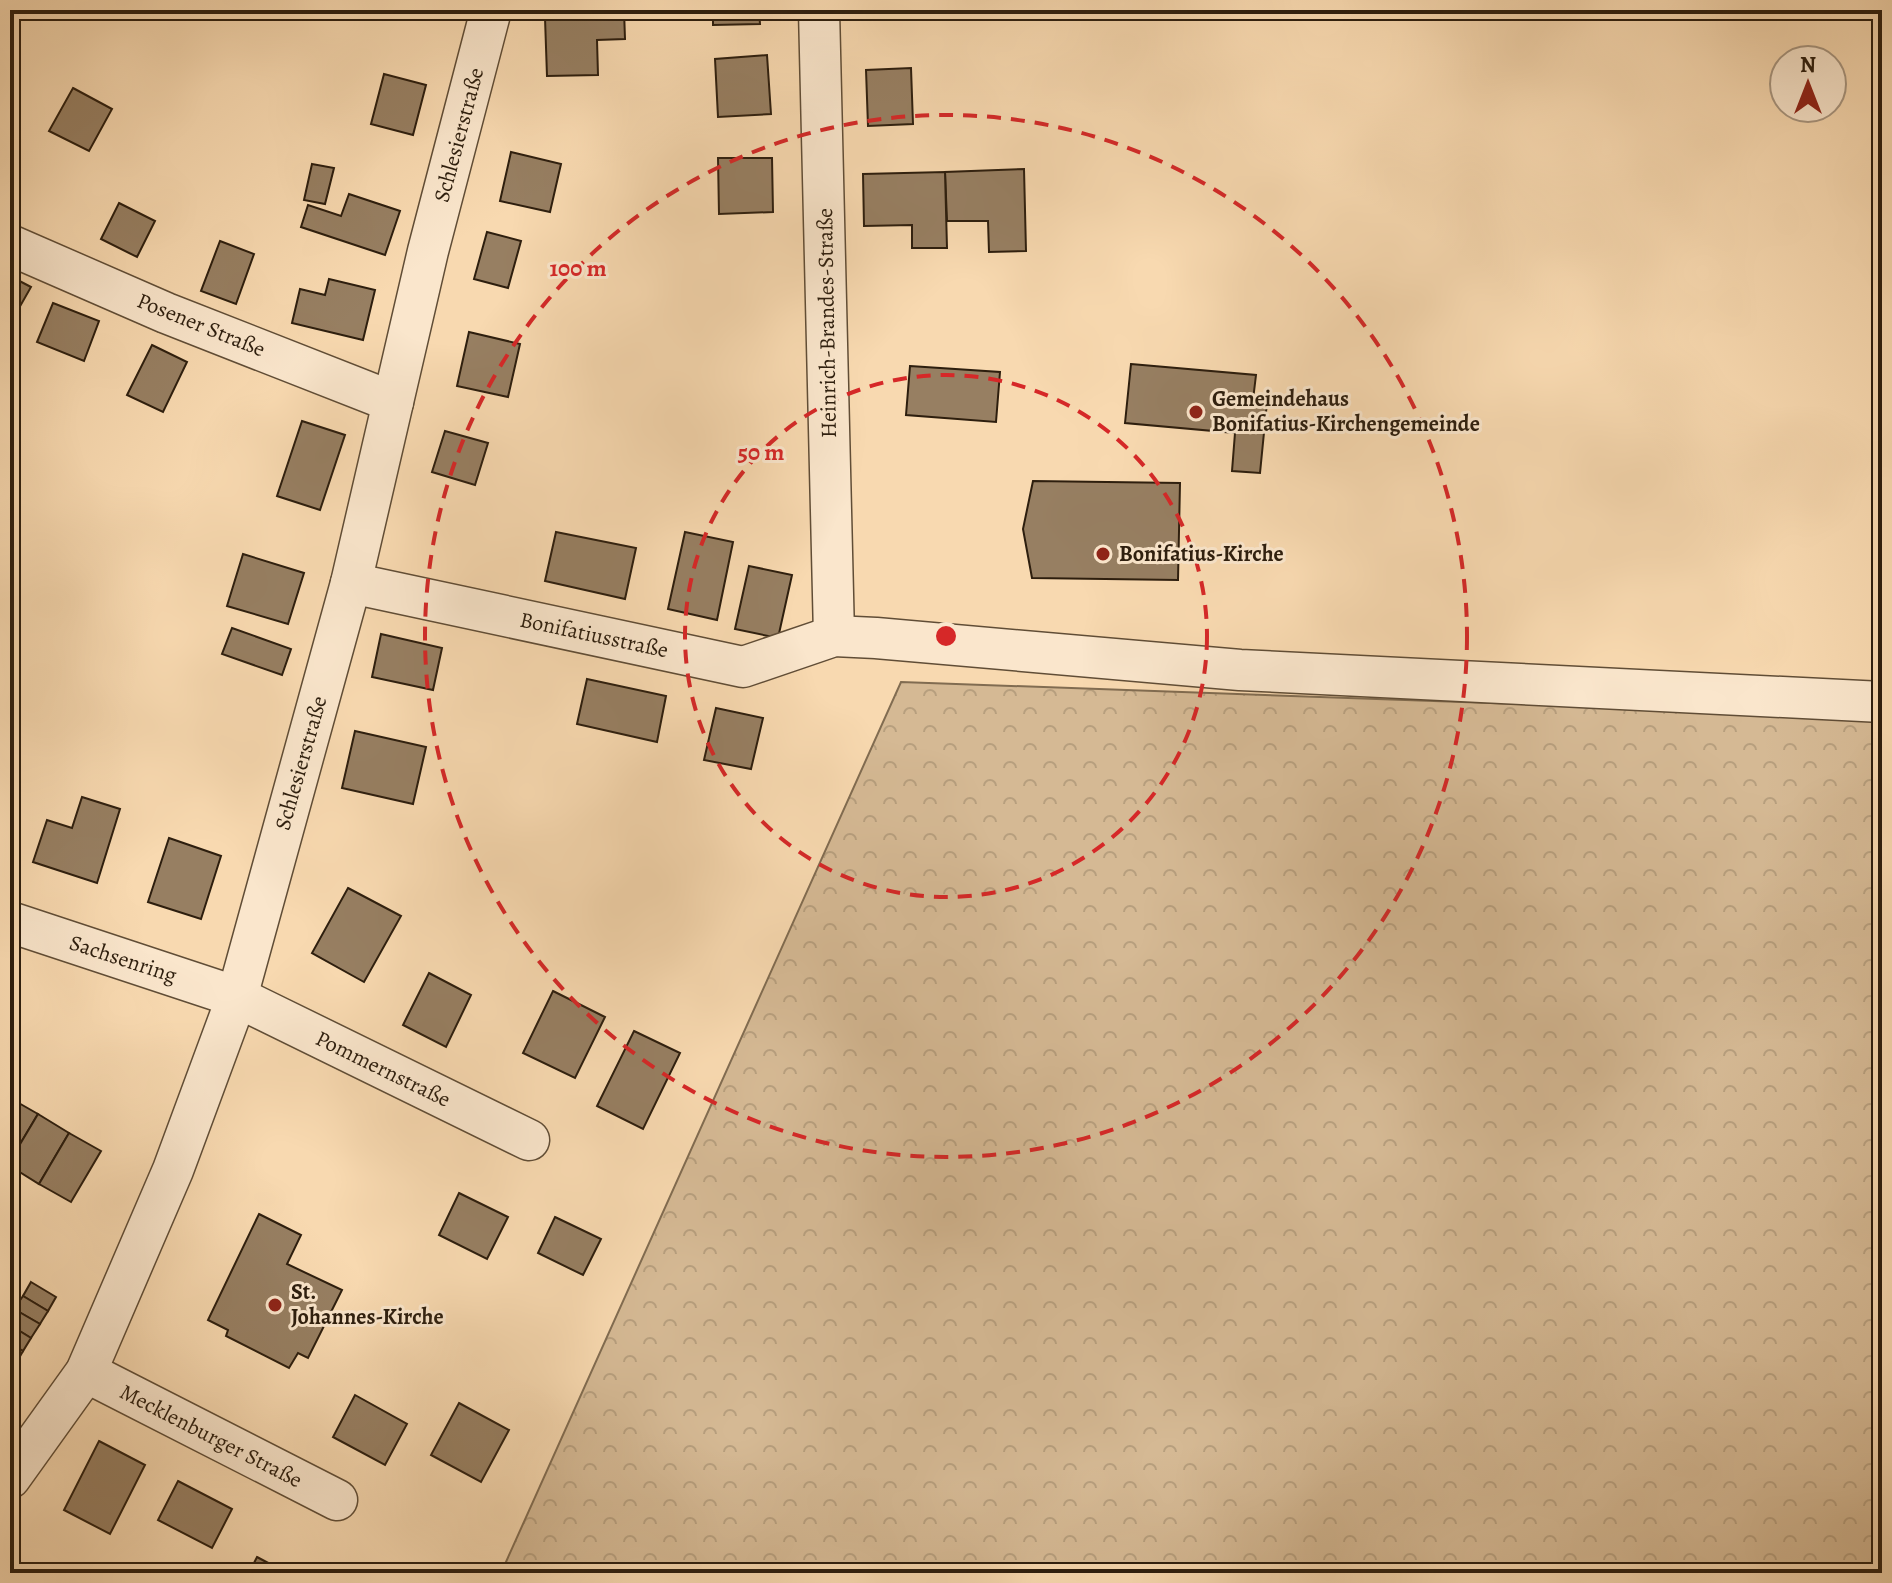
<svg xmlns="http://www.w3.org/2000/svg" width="1892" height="1583" viewBox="0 0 1892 1583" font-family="Alegreya,serif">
	<defs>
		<pattern id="forest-crowns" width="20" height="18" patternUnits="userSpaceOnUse" patternTransform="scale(2)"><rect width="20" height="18" fill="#d5b994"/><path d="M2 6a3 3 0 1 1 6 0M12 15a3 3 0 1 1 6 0" fill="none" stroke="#b79f7e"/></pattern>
	</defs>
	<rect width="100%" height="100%" fill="#f8d9b0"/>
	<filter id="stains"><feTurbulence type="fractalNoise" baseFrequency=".0025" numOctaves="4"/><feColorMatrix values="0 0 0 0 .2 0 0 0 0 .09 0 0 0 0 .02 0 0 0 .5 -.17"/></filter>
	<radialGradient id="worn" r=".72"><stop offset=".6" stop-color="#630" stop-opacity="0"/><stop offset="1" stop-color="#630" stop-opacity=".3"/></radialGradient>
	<polygon fill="url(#forest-crowns)" stroke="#816c51" stroke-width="2" points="901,682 1882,717 1882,1573 501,1573"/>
	<g fill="#977f62" stroke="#2d1e0e" stroke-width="2">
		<polygon points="568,10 624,10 625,39 597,40 598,75 547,76 545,18 569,17"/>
		<polygon points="713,10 759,10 760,24 713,25"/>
		<polygon points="767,55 771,114 718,117 715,59"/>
		<polygon points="911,68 913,124 868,126 866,70"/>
		<polygon points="384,74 426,85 413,135 371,124"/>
		<polygon points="73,88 112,109 89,151 49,131"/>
		<polygon points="511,152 561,164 550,212 500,201"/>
		<polygon points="718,158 772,158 773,212 719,214"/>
		<polygon points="312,164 334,168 325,204 304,200"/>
		<polygon points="1024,169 1026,251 989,252 988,221 947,221 945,172"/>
		<polygon points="945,172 947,248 912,248 912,225 864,226 863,174"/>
		<polygon points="349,194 400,211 385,255 301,227 308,205 341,216"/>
		<polygon points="119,203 155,221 137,257 101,239"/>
		<polygon points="487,232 521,241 508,288 474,279"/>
		<polygon points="220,241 254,254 236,304 201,291"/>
		<polygon points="10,276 31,287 10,324"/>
		<polygon points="329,279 375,290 363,340 292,323 300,289 325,295"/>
		<polygon points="53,303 99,321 84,361 37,342"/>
		<polygon points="469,332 520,344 508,397 457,386"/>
		<polygon points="152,345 187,362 163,412 127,395"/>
		<polygon points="1131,364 1256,375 1253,400 1267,402 1260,473 1232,471 1235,433 1125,423"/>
		<polygon points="910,366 1000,372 996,422 906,415"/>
		<polygon points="302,421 345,435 320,510 277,496"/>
		<polygon points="445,431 488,443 475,485 432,472"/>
		<polygon points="1033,481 1180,483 1178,580 1032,578 1023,529"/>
		<polygon points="556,532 636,548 625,599 545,581"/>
		<polygon points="685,532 733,542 717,620 668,609"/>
		<polygon points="243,554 304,573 288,624 227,606"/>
		<polygon points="749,566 792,575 778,638 735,629"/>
		<polygon points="232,628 291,649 282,675 222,654"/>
		<polygon points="381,634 442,648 433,690 372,677"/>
		<polygon points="587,679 666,696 657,742 577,724"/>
		<polygon points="716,708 763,718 751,769 704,760"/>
		<polygon points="355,731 426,747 413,804 342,788"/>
		<polygon points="82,797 120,809 97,883 33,862 47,820 72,828"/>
		<polygon points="169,838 221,856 201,919 148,902"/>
		<polygon points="348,888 401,916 364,982 312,953"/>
		<polygon points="429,973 471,995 446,1047 403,1025"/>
		<polygon points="553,991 605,1017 575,1078 523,1053"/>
		<polygon points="634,1031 680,1053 643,1129 597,1106"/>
		<polygon points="10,1098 38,1114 10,1161"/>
		<polygon points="38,1114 69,1133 39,1184 10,1166 10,1161"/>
		<polygon points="69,1133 101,1151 71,1202 39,1184"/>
		<polygon points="459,1193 508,1217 487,1259 439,1235"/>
		<polygon points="259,1214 301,1235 287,1264 342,1290 308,1358 298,1353 289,1368 226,1336 228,1330 208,1320"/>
		<polygon points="555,1217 601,1239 583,1275 538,1253"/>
		<polygon points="31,1282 56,1297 48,1311 23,1296"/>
		<polygon points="23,1296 48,1311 40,1324 14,1309"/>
		<polygon points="14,1309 40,1324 31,1338 10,1325 10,1317"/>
		<polygon points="10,1325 31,1338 23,1351 10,1343"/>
		<polygon points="10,1343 23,1351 15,1365 10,1362"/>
		<polygon points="355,1395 407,1424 385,1465 333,1437"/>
		<polygon points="459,1403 509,1430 481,1482 431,1455"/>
		<polygon points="99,1441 145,1465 110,1534 64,1510"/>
		<polygon points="178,1481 232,1509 212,1548 158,1520"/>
		<polygon points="257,1557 287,1573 249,1573"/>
	</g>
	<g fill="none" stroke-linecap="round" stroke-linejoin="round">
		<defs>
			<g id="minor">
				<polyline points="819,10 834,636"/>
				<polyline points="10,245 166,313 393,402"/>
				<polyline points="351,583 743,667 834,636 876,638 1240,670 1882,702"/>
				<polyline points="10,922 237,997 529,1140"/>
				<polyline points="86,1372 337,1500"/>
				<polyline points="10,1478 86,1372 173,1170 237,997 351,583 428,251 491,10"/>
			</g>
		</defs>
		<use href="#minor" stroke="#604d36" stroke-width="43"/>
		<use href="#minor" stroke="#fae6cc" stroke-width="40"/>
	</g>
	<g fill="none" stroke="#d62828" stroke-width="4" stroke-dasharray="14 10">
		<circle cx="946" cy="636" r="261"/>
		<circle cx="946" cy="636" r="521"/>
	</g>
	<g fill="#8f2418" stroke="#fae6cc" stroke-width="3">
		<circle cx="1196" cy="412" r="8"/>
		<circle cx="1103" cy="554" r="8"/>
		<circle cx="275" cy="1305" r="8"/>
	</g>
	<g text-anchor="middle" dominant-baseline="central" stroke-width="6" stroke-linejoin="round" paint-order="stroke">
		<g font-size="22" fill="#2d1e0e" stroke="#fae6cc">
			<text transform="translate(459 135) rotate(-75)">Schlesierstraße</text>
			<text transform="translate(827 323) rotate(-91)">Heinrich-Brandes-Straße</text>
			<text transform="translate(201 325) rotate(22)">Posener Straße</text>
			<text transform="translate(594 635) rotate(12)">Bonifatiusstraße</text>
			<text transform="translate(301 763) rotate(-74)">Schlesierstraße</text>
			<text transform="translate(123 959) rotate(18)">Sachsenring</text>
			<text transform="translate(383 1069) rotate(26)">Pommernstraße</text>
			<text transform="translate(211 1436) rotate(27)">Mecklenburger Straße</text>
		</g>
		<g font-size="22" font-weight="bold" fill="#2d1e0e" stroke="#fae6cc" text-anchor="start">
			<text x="1212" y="399">Gemeindehaus<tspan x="1212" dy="25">Bonifatius-Kirchengemeinde</tspan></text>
			<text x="1119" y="554">Bonifatius-Kirche</text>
			<text x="291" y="1292">St.<tspan x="291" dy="25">Johannes-Kirche</tspan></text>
		</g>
	</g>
	<circle cx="946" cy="636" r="12" fill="#d62828" stroke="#fae6cc" stroke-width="4"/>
	<g font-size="24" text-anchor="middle" font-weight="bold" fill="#d62828" stroke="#fae6cc" stroke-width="6" stroke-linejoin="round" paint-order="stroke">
		<text x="578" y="276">100 m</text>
		<text x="761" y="460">50 m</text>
	</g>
	<rect width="1892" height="1583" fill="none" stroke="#f8d9b0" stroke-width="40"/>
	<rect x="12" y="12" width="1868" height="1559" fill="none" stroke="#2d1e0e" stroke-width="4"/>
	<rect x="20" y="20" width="1852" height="1543" fill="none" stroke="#2d1e0e" stroke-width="2"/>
	<g transform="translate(1808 84)"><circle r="38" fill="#fae6cc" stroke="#a89680" stroke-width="2"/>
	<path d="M0-6L14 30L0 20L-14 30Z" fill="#8f2418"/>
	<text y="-12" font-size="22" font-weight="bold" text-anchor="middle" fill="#2d1e0e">N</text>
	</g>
	<rect width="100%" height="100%" filter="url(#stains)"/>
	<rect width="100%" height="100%" fill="url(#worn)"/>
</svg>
